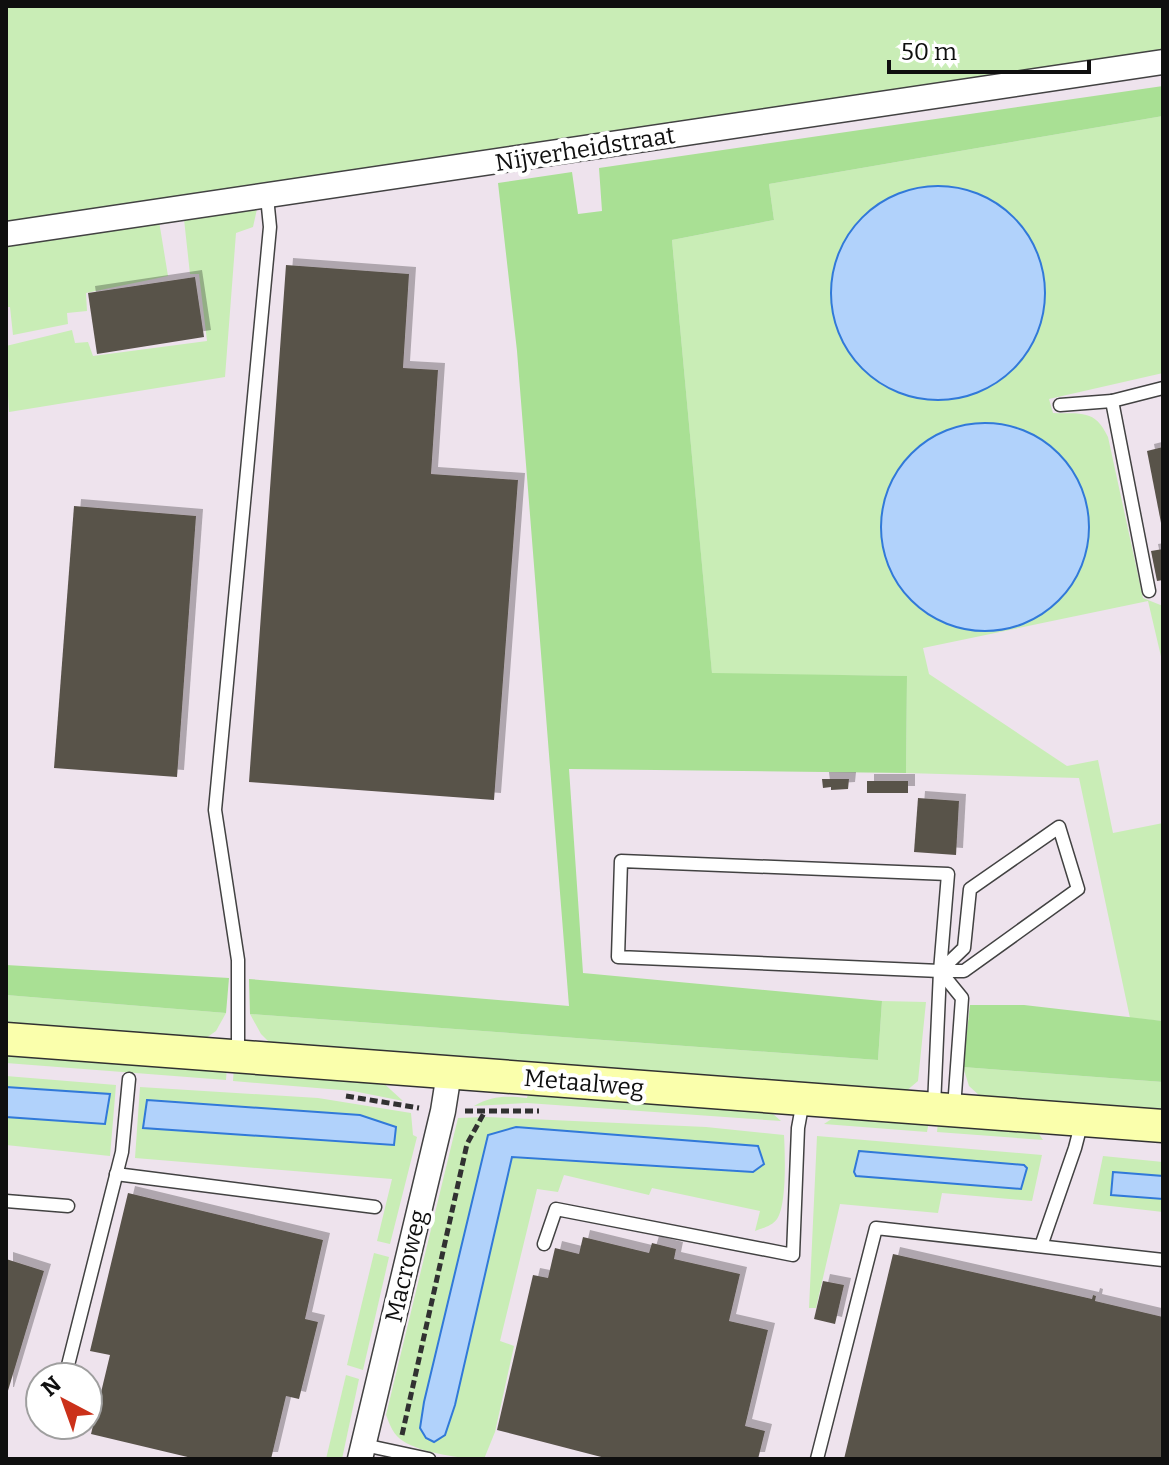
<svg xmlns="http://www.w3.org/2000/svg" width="1169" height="1465" viewBox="0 0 1169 1465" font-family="Bitter,serif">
	<defs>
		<filter id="shadow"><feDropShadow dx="7" dy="-7" stdDeviation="0" flood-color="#0004"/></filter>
	</defs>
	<rect width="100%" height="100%" fill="#fffff1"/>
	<path fill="#eee3ed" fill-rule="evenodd" d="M1163,63v1396h-1157v-1225zM40,1377h48v48h-48z"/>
	<g fill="#c9edb6" fill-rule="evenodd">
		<polygon points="6,6 1163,6 1163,51 6,227"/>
		<path d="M1163,116v257l-114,26 4,14c28,1 42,-4 55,24l35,161 20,8v59l-15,-64 -225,47 6,26 138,92 31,-6 15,73 50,-10v198l-33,-3 -51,-240 -173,-5 1,-97 -195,-2 -40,-434 102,-20 -5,-36z"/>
		<polygon points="257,209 253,227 236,233 225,377 9,412 6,363 8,362 6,346 72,330 75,343 88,342 93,356 207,341 199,274 190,274 184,219"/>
		<polygon points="159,221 168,276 86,293 87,311 67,313 68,324 13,335 10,307 6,307 6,244"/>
		<polygon points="6,995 226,1013 216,1031 199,1043 6,1025"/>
		<polygon points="882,1001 926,1002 918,1081 905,1092 277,1050 261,1034 250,1014 878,1060"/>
		<polygon points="6,1050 227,1067 226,1080 6,1063"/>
		<polygon points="234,1067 379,1079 403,1101 353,1091 233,1081"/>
		<polygon points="963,1067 1163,1082 1163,1113 981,1097 969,1086"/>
		<polygon points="6,1076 116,1085 110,1156 6,1145 6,1117 105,1124 110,1095 6,1087"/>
		<polygon points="140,1087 318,1098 411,1113 413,1135 417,1137 390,1244 377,1241 392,1179 135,1158"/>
		<path d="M529,1090l220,16 24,8 8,7 -254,-18 -53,3c19,-11 33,-10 53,-8z"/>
		<polygon points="836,1116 929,1121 927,1132 824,1124"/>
		<path d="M486,1117l220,10 78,8c1,18 3,70 -7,84 -5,7 -14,9 -22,12l5,-20 -108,-23 -3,7 -85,-20 -6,17 -21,-3 -37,152 14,5 -19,86 -11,27c-21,0 -63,-6 -81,-18 -10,-6 -13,-16 -17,-26l72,-297zM512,1157l252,7 -11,8z"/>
		<polygon points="938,1122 1035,1128 1043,1140 937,1132"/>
		<path d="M817,1136l225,19 -10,46 -90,-8 -4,20 -98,-9 -24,104h-7zM859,1151l165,14 3,3 -173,4z"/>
		<polygon points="1103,1156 1163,1162 1163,1176 1113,1172 1112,1194 1163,1199 1163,1212 1093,1204"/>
		<polygon points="374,1253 389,1257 363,1370 347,1365"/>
		<polygon points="346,1375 359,1379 342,1459 326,1459"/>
	</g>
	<g fill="#a9e094">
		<polygon points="1163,86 1163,116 769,184 774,220 672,240 712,673 907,676 906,773 569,769 583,973 882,1001 878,1060 250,1014 249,979 569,1006 517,351 498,183 572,172 578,214 602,211 599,168"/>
		<polygon points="6,965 229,978 226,1013 6,995"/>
		<polygon points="970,1005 1024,1005 1163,1021 1163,1082 963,1067"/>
	</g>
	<g fill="#b1d2fb" stroke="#3179d9" stroke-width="2">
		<circle cx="938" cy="293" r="107"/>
		<circle cx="985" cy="527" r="104"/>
		<polygon points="6,1087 110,1094 105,1124 6,1117"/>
		<polygon points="147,1100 360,1115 396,1127 394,1145 143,1128"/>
		<polygon points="516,1127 758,1146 764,1164 753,1172 512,1157 455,1405 445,1435 434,1442 426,1438 420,1428 424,1402 488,1135"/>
		<polygon points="859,1151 1024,1165 1027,1168 1021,1189 856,1176 854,1172"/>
		<polygon points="1113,1172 1163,1176 1163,1199 1111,1195"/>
	</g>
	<g fill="#59524a" filter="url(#shadow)">
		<polygon points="286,265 409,274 403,368 438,370 431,474 518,480 494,800 249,782"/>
		<polygon points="195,277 204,337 97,354 88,293"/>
		<polygon points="1163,447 1163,528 1162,528 1147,451"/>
		<polygon points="74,506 196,516 177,777 54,768"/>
		<polygon points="1163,549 1163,580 1157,581 1151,551"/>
		<polygon points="822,779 849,779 848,789 831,790 831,787 823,788"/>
		<rect x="867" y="781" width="41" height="12"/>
		<polygon points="918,798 959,801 956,855 914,852"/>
		<polygon points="128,1193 323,1240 305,1319 318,1322 299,1399 286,1396 271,1459 196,1459 91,1434 110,1355 90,1351"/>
		<polygon points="583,1237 649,1253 652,1243 676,1249 674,1259 740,1274 729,1321 768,1330 745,1426 765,1431 758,1459 609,1459 497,1430 533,1275 548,1278 555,1248 579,1254"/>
		<polygon points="893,1254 1092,1299 1093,1295 1096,1296 1095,1301 1163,1317 1163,1459 844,1459"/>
		<polygon points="6,1259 44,1271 7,1394 6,1394"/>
		<polygon points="823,1281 844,1285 835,1324 814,1319"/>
	</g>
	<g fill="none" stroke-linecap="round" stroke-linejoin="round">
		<defs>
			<g id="lane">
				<polyline points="1060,405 1112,401"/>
				<polyline points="1149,591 1112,401 1163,388"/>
				<polygon points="621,861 948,874 940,971 618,957"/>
				<polyline points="940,971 962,998 954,1108"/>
				<polyline points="238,1055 238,960 215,810 270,227 267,197"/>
				<polyline points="934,1106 940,971 964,948 970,889 1059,827 1078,889 964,971 940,971"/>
				<polyline points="116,1174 375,1207"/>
				<polyline points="6,1201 68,1206"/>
				<polyline points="544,1244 556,1209 793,1255 798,1128 803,1101"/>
				<polyline points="1041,1246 1075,1148 1082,1121"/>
				<polyline points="65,1377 122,1152 129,1079"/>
				<polyline points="364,1445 429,1459"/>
				<polyline points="817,1459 876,1228 1163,1260"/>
			</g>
			<g id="street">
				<polyline points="6,234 1163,62"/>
				<polyline points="360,1459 443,1111 449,1073"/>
			</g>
			<polyline id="secondary" points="6,1039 1163,1126"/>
		</defs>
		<use href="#lane" stroke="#424242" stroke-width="15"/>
		<use href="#street" stroke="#424242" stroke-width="27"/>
		<use href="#secondary" stroke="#313131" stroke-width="35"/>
		<g stroke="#313131" stroke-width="5" stroke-dasharray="8 4" stroke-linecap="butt">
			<polyline points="346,1096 419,1108"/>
			<polyline points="465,1111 539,1111"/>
			<polyline points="402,1435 467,1144 484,1113"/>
		</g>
		<use href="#lane" stroke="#fff" stroke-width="12"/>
		<use href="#street" stroke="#fff" stroke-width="24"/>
		<use href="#secondary" stroke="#faffac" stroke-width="32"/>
	</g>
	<g text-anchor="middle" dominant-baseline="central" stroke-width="8" stroke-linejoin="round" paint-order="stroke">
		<g font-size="24" fill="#0f0f0f" stroke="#fff">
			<text transform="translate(585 149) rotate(-9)">Nijverheidstraat</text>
			<text transform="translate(584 1083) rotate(5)">Metaalweg</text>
			<text transform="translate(406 1266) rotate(-77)">Macroweg</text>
		</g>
	</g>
	<rect width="1169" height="1465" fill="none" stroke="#0f0f0f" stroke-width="16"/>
	<g transform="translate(64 1401) rotate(319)"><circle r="38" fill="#ffffff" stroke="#9f9f9f" stroke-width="2"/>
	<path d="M0-6L14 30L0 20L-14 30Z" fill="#cb311a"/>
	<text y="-12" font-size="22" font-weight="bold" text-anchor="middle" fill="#0f0f0f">N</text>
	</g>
	<path d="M889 60v12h200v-12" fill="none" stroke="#0f0f0f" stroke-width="4"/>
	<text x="901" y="60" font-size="24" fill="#0f0f0f" stroke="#ffffff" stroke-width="6" paint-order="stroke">50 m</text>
</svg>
